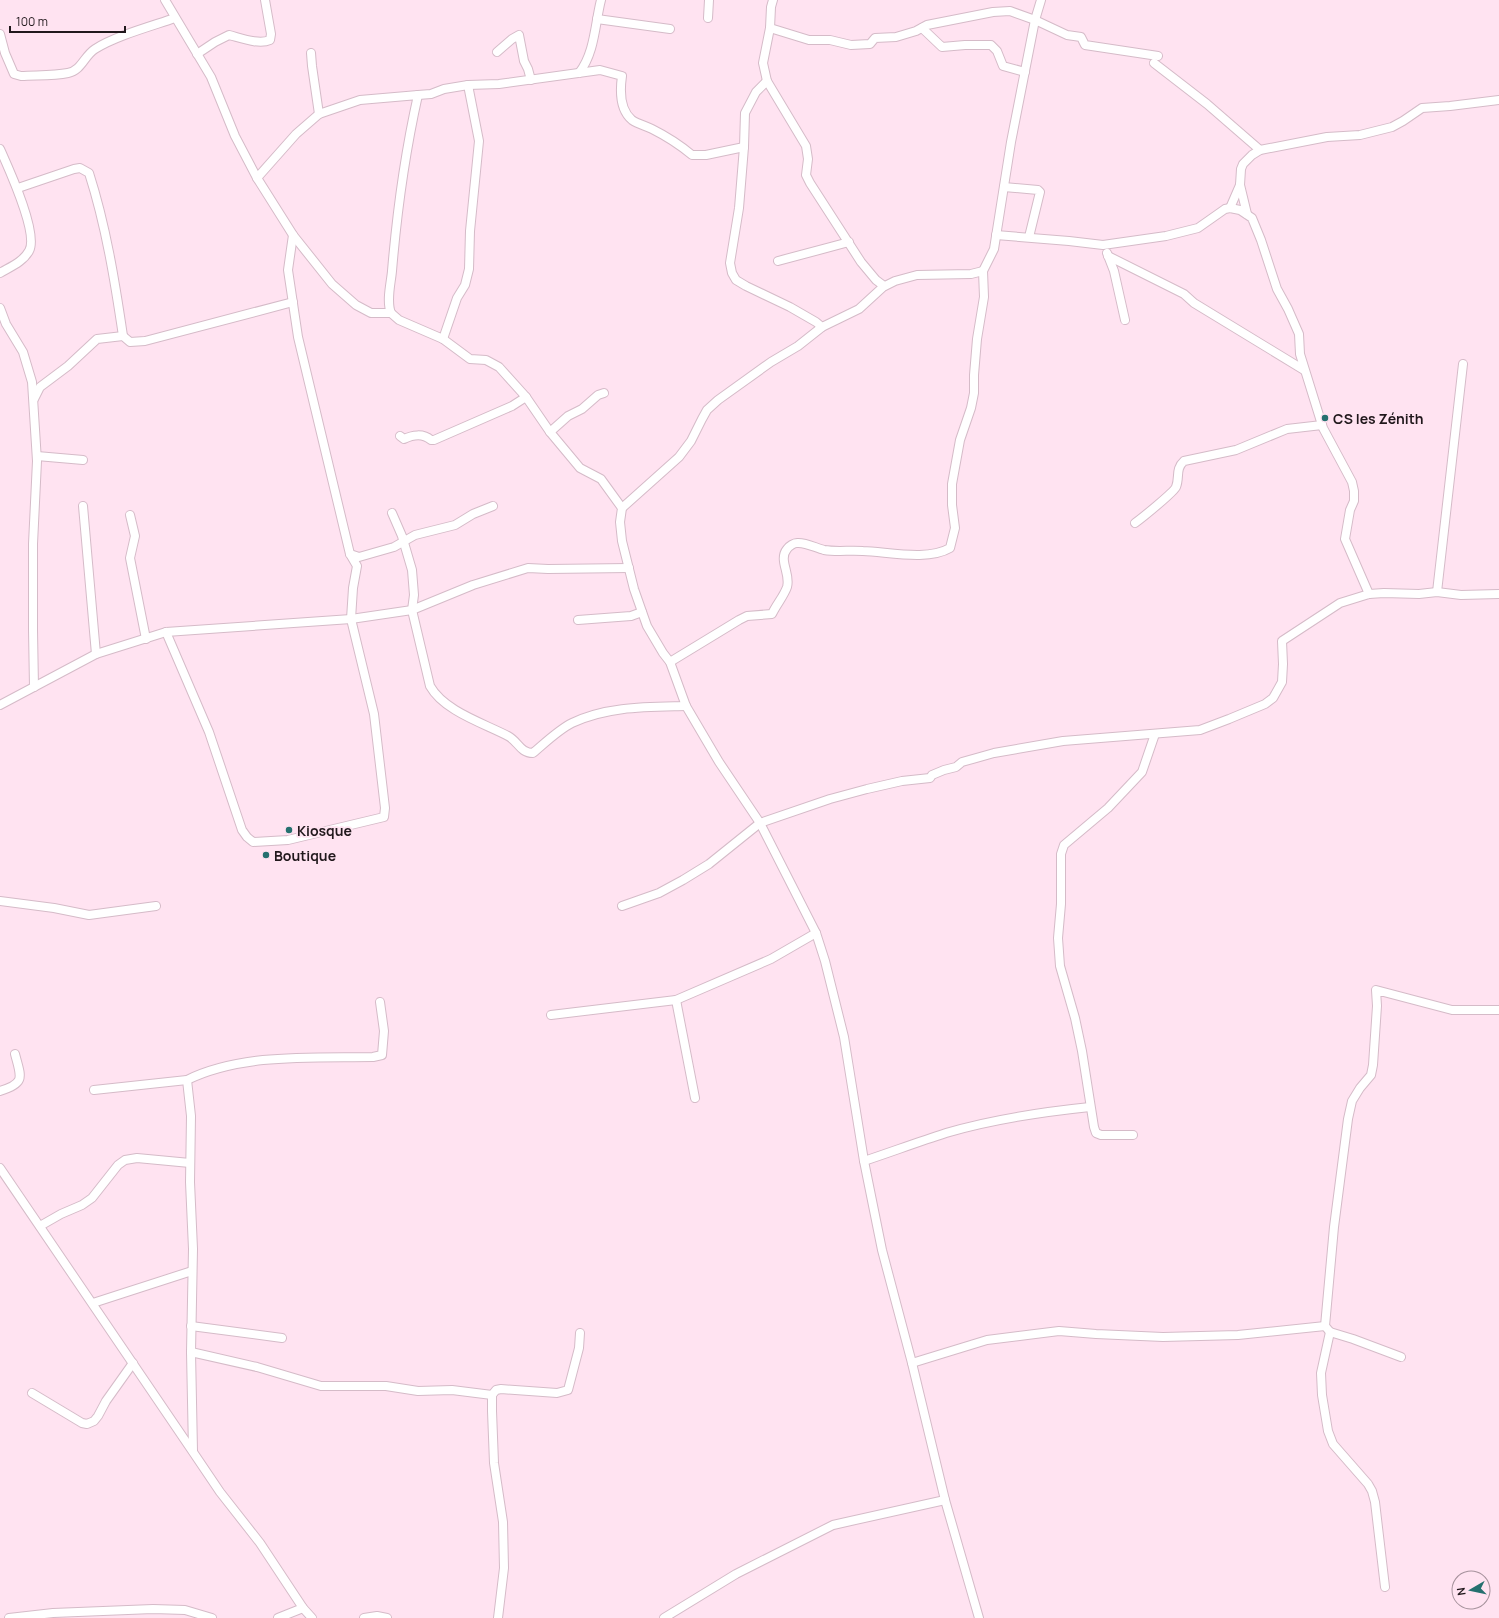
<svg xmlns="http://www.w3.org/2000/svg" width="1499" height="1618" viewBox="0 0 1499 1618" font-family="Manrope,sans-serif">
	<rect width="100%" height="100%" fill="#ffe3f1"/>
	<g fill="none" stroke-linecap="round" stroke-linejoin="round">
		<defs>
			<g id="minor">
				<polyline points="165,0 211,77 235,136 257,178 293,235 332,284 356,305 371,313 391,313 399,320 443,339 470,359 486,360 499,367 526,397 550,432 580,468 601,479 622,508 620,522 622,541 634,589 647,626 663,653 670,662 686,706 719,762 760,823 816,933 825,961 844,1037 864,1161 882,1250 912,1363 945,1500 979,1618"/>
				<polyline points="773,0 771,7 770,28 763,63 767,81 806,146 808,159 806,175 810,183 861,262 876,280 884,286"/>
				<polyline points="708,18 709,0"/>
				<polyline points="597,19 670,29"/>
				<polyline points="770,28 809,40 830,40 851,45 870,44 875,38 896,37 916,31 927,25 993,12 1010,11 1035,20 1067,35 1081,37 1085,45 1158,56"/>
				<polyline points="922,28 942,47 965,45 991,45 997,51 1003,66 1025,72"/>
				<path d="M0,34l5,19 9,21 7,2c15,-1 32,0 47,-3 14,-3 16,-17 27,-24 20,-13 57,-23 80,-31"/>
				<polyline points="497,52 512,39 519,35 524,61 528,69 531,80"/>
				<polyline points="311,53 312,66 319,114"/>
				<path d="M197,54l18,-12 14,-7c12,3 30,10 41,5l1,-6 -6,-34"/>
				<polyline points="1154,63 1207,104 1260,150"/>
				<path d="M579,73c16,-20 16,-50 22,-73"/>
				<polyline points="767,81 756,92 745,113 744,147 739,208 730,263 732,273 736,280 746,286 790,307 816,322 822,327 859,309 883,287 895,281 917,275 971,274 983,271"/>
				<path d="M418,95l13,-1 13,-5 24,-4 31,-1 101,-14 22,6c-2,14 -2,34 10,44 6,4 14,6 20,9 14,7 28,16 40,26h14l38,-8"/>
				<path d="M0,149c8,18 39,85 29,102 -6,11 -19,16 -29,22"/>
				<path d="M257,178l39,-44 23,-20 41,-14 58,-5c-13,58 -21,116 -26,176 -1,12 -6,30 -1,42"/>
				<polyline points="1240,185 1247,214"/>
				<polyline points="1004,187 1038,190 1040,192 1029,237"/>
				<path d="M18,188l56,-19 6,-1 9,5c17,53 26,109 34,163"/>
				<polyline points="1230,208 1240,185 1241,169 1243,164 1252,155 1260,150 1327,137 1360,135 1392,127 1403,121 1422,108 1450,106 1499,100"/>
				<polyline points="996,235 1069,241 1103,245 1166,236 1198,228 1225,209 1230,208 1240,210 1252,218 1261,240 1277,289 1288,309 1299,334 1300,354 1323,428 1352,482 1354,491 1354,501 1350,510 1345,539 1369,594"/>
				<polyline points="1107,253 1114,271 1125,320"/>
				<polyline points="1108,256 1184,294 1194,303 1304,370"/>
				<polyline points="778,261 849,242"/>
				<polyline points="0,308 6,324 23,352 32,382 37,461 33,544 33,630 34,687"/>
				<polyline points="443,339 457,298 465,285 469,269 470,231 479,141 468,85"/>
				<polyline points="34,399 40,387 68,366 97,339 123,336 130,342 145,341 293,302"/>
				<polyline points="550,432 568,416 582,409 598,395 604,393"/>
				<path d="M400,436l4,3c8,-4 19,-6 27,1h3l78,-34 14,-9"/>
				<polyline points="37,456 83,460"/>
				<polyline points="83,506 96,654"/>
				<polyline points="622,508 679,457 691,441 702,419 707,410 718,400 771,362 798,346 822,327"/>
				<path d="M392,513l10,23 10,34 2,25 -2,15 18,76c14,25 53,37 78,50 10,5 12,17 25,17 12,-10 25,-23 39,-30 35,-17 76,-16 114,-17"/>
				<polyline points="130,515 135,536 130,558 146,639"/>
				<path d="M1135,523c7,-5 39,-31 41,-36 4,-10 -1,-18 8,-26l52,-11 51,-21 35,-4"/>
				<polyline points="350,554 359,557 394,547 415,535 455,525 473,514 493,506"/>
				<polyline points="1437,592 1463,364"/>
				<polyline points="578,620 631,616 642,612"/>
				<polyline points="166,632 209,732 242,830 247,837 253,842 288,840 384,817 385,808 374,714 351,619 353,588 357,566 350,554 298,337 288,270 293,235"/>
				<path d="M670,662l69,-42 8,-4 25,-2c4,-9 12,-18 15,-27 4,-13 -9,-27 0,-38 2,-3 7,-6 10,-6 8,-1 19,5 27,7 13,2 26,0 39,1 26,1 65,10 87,-3l5,-20 -3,-23v-21l8,-44 11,-32 3,-15v-18l3,-36 7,-42 -1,-26 11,-22 17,-107 24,-122 6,-20"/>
				<polyline points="0,705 96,654 166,632 351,619 412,610 473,585 528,568 548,569 629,568"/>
				<polyline points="0,901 54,908 89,915 156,906"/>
				<polyline points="622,906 659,893 683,880 709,864 760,823 830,799 867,789 902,781 930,778 932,775 944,770 956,767 962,762 994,753 1063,741 1200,730 1229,719 1265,704 1273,698 1282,682 1283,664 1282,641 1340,603 1369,594 1384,593 1419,594 1437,592 1461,595 1499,594"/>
				<polyline points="676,1000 695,1098"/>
				<polyline points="551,1015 676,1000 771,959 816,933"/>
				<polyline points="187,1080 191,1116 190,1182 193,1249 191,1352 193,1451"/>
				<path d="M94,1090l93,-10c55,-27 126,-22 186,-23l9,-2 2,-24 -4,-29"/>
				<path d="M0,1091c26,-8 21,-14 15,-37"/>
				<polyline points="1133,1135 1101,1135 1096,1133 1094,1127 1082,1051 1075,1018 1060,966 1058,938 1061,904 1061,854 1064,845 1108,808 1142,772 1155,734"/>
				<path d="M864,1161c27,-9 54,-19 82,-28 47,-14 96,-21 144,-26"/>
				<polyline points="0,1168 193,1452 220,1492 260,1543 303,1608 312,1618"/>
				<polyline points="40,1226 61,1214 82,1205 92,1198 118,1165 125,1160 137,1158 190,1163"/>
				<polyline points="93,1303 192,1271"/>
				<polyline points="191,1326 282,1338"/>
				<polyline points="1330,1332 1321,1373 1322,1395 1328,1431 1333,1444 1368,1484 1372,1491 1375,1502 1385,1587"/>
				<polyline points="191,1352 257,1367 321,1386 386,1386 418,1391 452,1390 492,1395"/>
				<polyline points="1401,1357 1353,1339 1330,1332 1325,1326 1334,1227 1348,1119 1352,1101 1360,1088 1371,1075 1373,1065 1377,1006 1376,990 1452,1010 1499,1010"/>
				<polyline points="912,1363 987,1340 1059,1331 1096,1334 1163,1337 1238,1335 1325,1326"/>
				<polyline points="32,1393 82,1423 87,1424 94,1421 98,1416 106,1401 133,1363"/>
				<polyline points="9,1618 53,1613 153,1609 185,1610 212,1618"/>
				<polyline points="278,1618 303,1608"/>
				<polyline points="364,1618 377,1616 387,1618"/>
				<polyline points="498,1618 504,1568 503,1522 494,1463 492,1411 492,1395 496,1390 501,1389 557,1393 568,1390 579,1348 580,1333"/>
				<polyline points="664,1618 736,1574 833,1525 945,1500"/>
			</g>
		</defs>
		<use href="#minor" stroke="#d5bbc8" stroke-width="10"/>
		<use href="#minor" stroke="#fff" stroke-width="8"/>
	</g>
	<g fill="#25706f" stroke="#ffe3f1" stroke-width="1.5">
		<circle cx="1325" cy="418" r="4"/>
		<circle cx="289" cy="830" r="4"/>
		<circle cx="266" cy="855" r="4"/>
	</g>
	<g text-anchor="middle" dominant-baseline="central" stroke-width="3.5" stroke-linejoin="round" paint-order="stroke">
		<g font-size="14" font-weight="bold" fill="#21181c" stroke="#ffe3f1" text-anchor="start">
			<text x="1333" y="418">CS les Zénith</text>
			<text x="297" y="830">Kiosque</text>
			<text x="274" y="855">Boutique</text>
		</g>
	</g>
	<g transform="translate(1471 1590) rotate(261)"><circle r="19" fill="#ffe3f1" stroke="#a6929c"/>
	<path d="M0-3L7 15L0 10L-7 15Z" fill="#25706f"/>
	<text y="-6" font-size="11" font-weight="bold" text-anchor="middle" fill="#21181c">N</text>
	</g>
	<path d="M10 26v6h115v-6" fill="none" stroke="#21181c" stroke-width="2"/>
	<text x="16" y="26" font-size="12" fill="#21181c" stroke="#ffe3f1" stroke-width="3" paint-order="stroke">100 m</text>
</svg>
